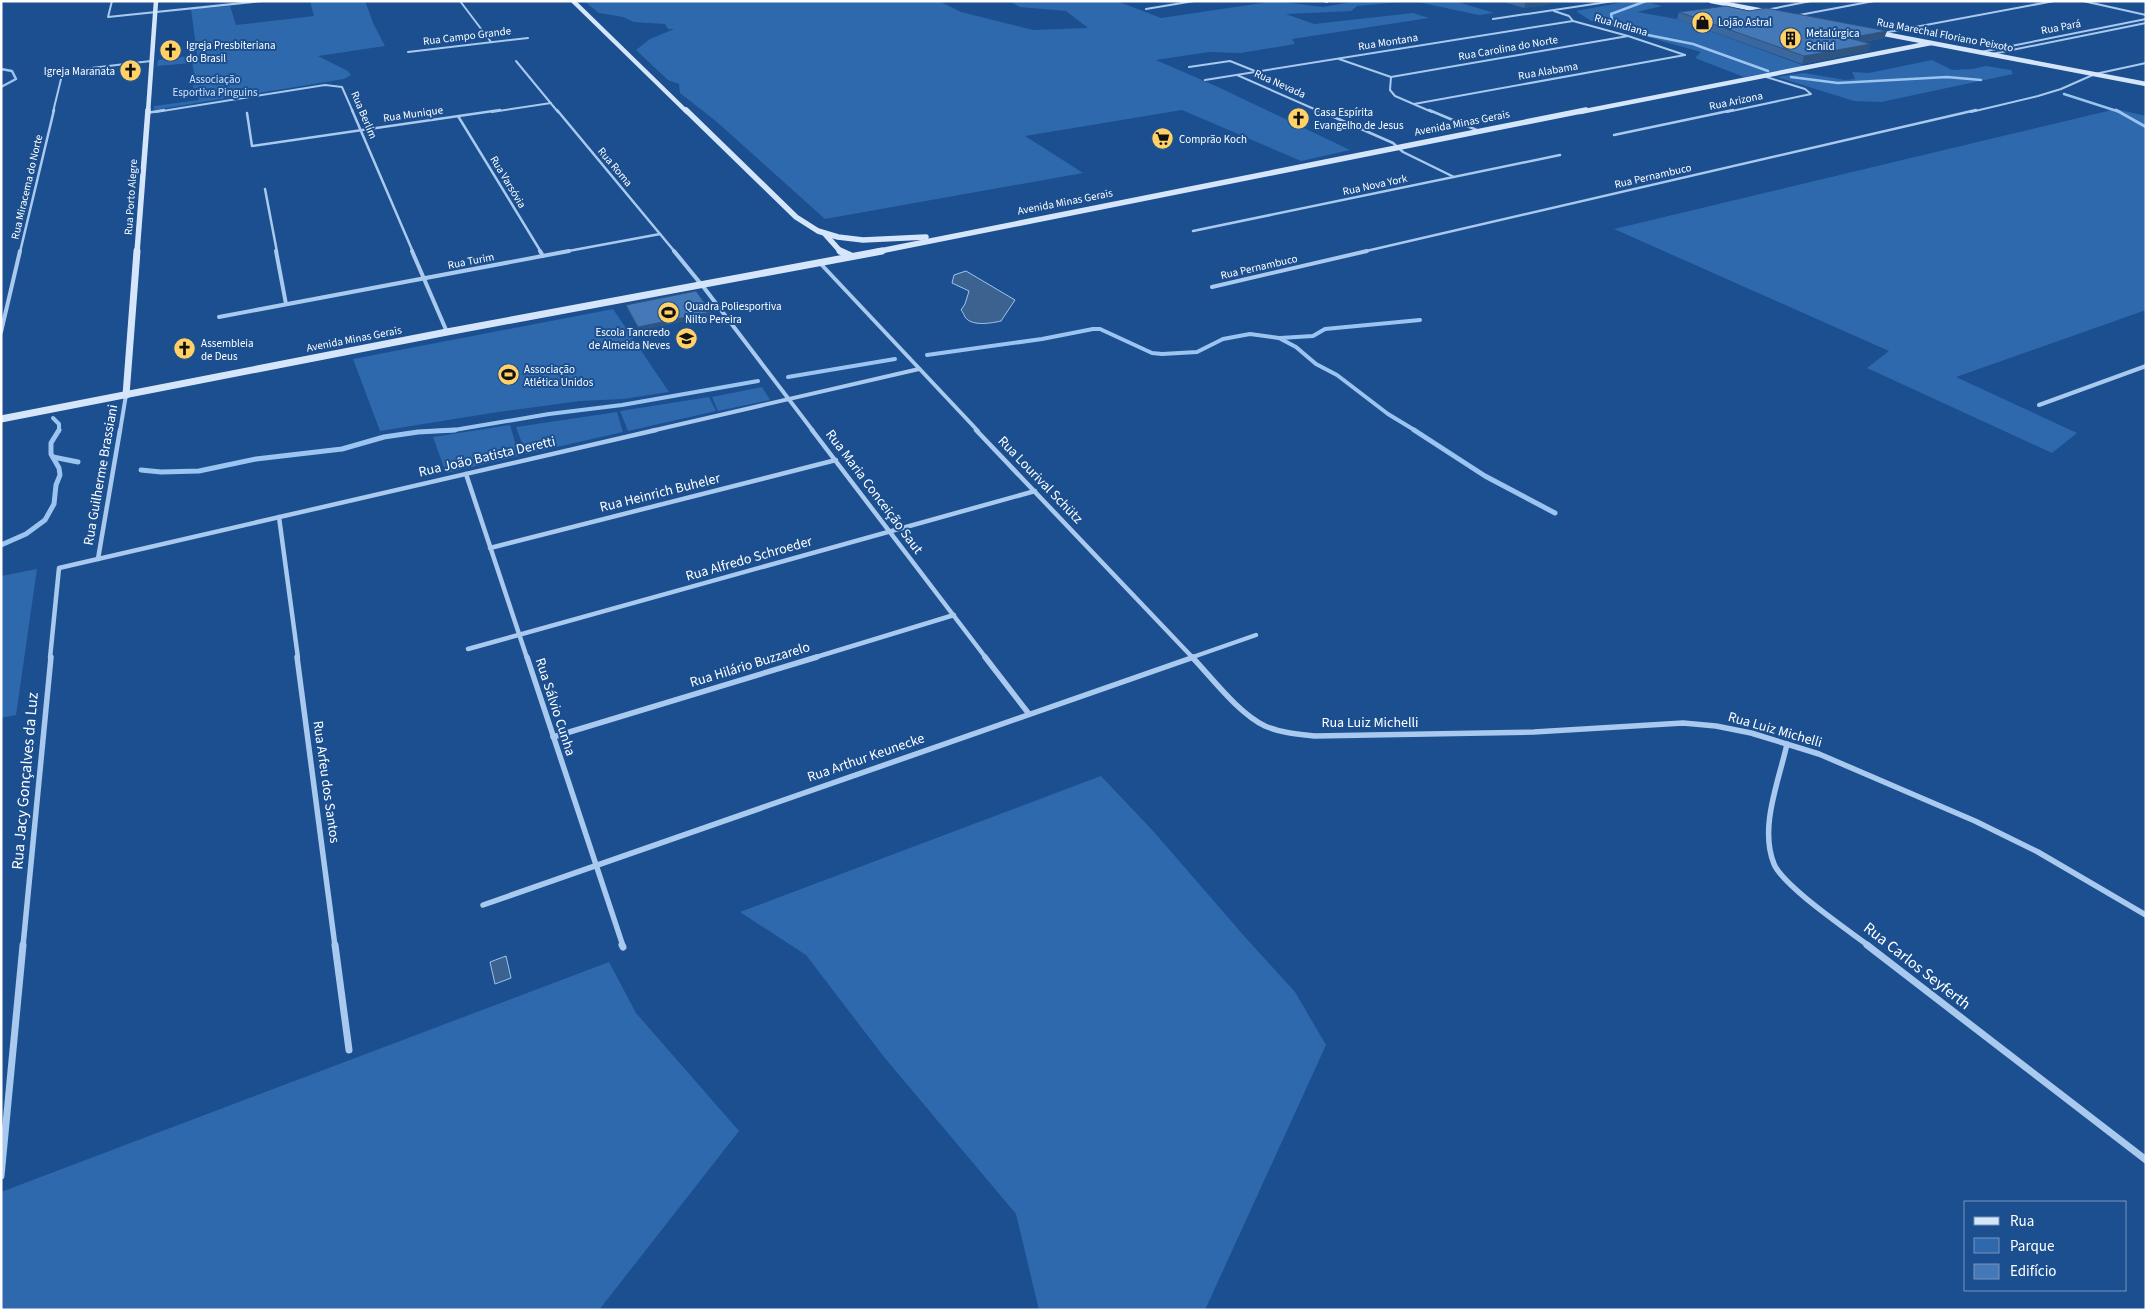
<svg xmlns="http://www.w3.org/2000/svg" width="2147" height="1311" viewBox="0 0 2147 1311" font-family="'Source Sans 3',sans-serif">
	<rect width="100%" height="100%" fill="#1b4f8f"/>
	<g fill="#2e69ad">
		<polygon points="310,1 365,1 374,25 385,46 318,56 348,71 351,75 344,79 154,110 154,106 199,100 193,87 194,73 205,71 194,73 192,63 157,66 158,60 197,55 191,9 230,6 236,25 314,16"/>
		<polygon points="584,1 939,1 961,12 1033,30 1088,28 1066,11 1020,7 1009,1 1117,1 1161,18 1276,1 1323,7 1357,1 1411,1 1357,6 1351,11 1286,14 1314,24 1413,13 1429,18 1292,39 1295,44 1241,53 1209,52 1156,60 1218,87 1350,150 1301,161 1182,110 1025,136 1083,173 825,219 717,122 680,93 679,84 668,80 636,50 650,39 674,29 668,29 665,24 634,22 623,17 599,13"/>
		<polygon points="1413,1 1455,1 1494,13 1479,15"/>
		<polygon points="1629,1 1644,1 1662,6 1637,12 1677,19 1805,66 1744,77 1695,58 1701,52 1591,21 1576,11"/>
		<polygon points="1932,60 1952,70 1972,69 1986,66 2011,70 2013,74 1881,102 1854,101 1777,77 1804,73 1845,80 1855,79 1852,72 1869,73"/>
		<polygon points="2116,109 2146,116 2146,310 1956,377 2077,433 2052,453 1867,368 1889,351 1614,229"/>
		<polygon points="613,309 669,392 623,399 580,401 498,412 380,431 353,359"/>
		<polygon points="762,387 770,400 718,411 712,397"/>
		<polygon points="709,397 716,411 628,431 620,411"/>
		<polygon points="617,412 623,432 526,454 516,427"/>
		<polygon points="510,425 519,456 446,473 433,437"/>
		<polygon points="37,569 16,715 1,718 1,576"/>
		<polygon points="1101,776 1154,832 1245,937 1295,992 1326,1045 1205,1310 1039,1310 1016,1214 884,1057 806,955 740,912"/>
		<polygon points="609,962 636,1013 739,1131 599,1310 1,1310 1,1192"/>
	</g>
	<g fill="#3c6290" stroke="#9cc4f0">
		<path d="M966,271l49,29 -14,21c-9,2 -29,6 -36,-4 -1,-2 -2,-5 -4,-7l4,-6 4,-13 -17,-8 2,-8z"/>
		<polygon points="506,956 511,978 495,984 490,962"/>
	</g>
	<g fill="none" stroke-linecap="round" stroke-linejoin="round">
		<g stroke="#9cc4f0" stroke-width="2.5">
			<polyline points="1646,1 1611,14 1613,25 1628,31 1693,44 1768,71"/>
			<polyline points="1,69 12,71 16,79 1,87"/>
			<polyline points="1791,77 1838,83 1947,77 1981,80"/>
			<polyline points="2064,94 2120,112"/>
		</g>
		<polyline stroke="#9cc4f0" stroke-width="3" points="2116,110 2146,127"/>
		<g stroke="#9cc4f0" stroke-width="4">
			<polyline points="1280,338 1313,336 1325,329 1420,320"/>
			<polyline points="927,355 1042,339 1093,329 1100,329 1152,353 1162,354 1197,352 1223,339 1250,334 1279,338 1296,347 1316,364 1337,375 1388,414 1416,431"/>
			<polyline points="788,377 895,359"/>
			<polyline points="53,418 59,424 59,431"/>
			<polyline points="435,431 454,430 549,414 622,405 758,381"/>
		</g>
		<g stroke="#9cc4f0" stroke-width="5">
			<polyline points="1414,430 1485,476 1555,513"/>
			<polyline points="53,457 78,462"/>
			<polyline points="141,470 161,472 199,471 256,459 342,449 384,437 418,432 455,430"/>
			<polyline points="1,545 26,534 45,520 54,504 56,485 60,475 59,468 51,454 51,443 59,430"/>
		</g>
		<g stroke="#a9c9ee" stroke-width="2">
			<polyline points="112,1 108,17 262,1"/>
			<polyline points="460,1 491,42"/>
			<polyline points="1324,1 1327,2"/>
			<polyline points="2083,1 2146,15"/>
			<polyline points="1146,9 1194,1"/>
			<polyline points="1766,10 1811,1"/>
			<polyline points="1554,11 1569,16 1573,21 1628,36 1685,55"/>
			<polyline points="1794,16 1874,1"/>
			<polyline points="1493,19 1614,1"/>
			<polyline points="1883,33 2054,1"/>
			<polyline points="408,52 528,38"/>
			<polyline points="1981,52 2146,19"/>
			<polyline points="1992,54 2146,23"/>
			<polyline points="1339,59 1391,77 1390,90 1395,96 1432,112"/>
			<polyline points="516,61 558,112"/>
			<polyline points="1189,67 1230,61 1255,71"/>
			<polyline points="1237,75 1321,112"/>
			<polyline points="1391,77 1628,36"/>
			<polyline points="1205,80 1573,21"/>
			<polyline points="1414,104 1685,55"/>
			<polyline points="53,112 62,75 74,70 151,61"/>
			<polyline points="156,112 325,85 342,87 353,112"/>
			<polyline points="492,112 551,103"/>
			<polyline points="1727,112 1811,94 1805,89 1763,76"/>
			<polyline points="1971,112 2038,96 2061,89 2095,74 2146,63"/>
		</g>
		<g stroke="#a9c9ee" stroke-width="2.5">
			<polyline points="352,110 413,252"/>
			<polyline points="557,110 675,252"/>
			<polyline points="1318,110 1393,143 1403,152 1454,177"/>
			<polyline points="1429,110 1479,131"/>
			<polyline points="147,113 164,110"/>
			<polyline points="247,113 252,146 500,110"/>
			<polyline points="458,116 541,252"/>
			<polyline points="1614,135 1733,110"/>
			<polyline points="265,189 277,252"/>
			<polyline points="1193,231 1560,155"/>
			<polyline points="20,252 54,110"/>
			<polyline points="563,252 660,234"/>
			<polyline points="1362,252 1976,110"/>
		</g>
		<g stroke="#a9c9ee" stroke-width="4">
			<polyline points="276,251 286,304"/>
			<polyline points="412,251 447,332"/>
			<polyline points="540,251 543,256"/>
			<polyline points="674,251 705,289 813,431"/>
			<polyline points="819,262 978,431"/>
			<polyline points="1212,287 1367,251"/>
			<polyline points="219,317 569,251"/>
			<polyline points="1,332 20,251"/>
			<polyline points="2039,405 2146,366"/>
			<polyline points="120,431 126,395"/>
			<polyline points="651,431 919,369"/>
		</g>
		<g stroke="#a9c9ee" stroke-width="4.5">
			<polyline points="812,430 986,658"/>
			<polyline points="976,430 1193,658"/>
			<polyline points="466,474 527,658"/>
			<polyline points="279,517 298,658"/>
			<polyline points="490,548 836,460"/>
			<polyline points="98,559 120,430"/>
			<polyline points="468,649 1035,491"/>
			<polyline points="50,658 59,568 656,430"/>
			<polyline points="813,658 954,615"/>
			<polyline points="1190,658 1256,635"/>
		</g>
		<g stroke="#a9c9ee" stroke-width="5.5">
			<polyline points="297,657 335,946"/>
			<polyline points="527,657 623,946"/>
			<polyline points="985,657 1029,714"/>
			<path d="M1192,657c21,22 46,56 73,69 16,7 33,8 50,10l219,-4 149,-9 33,3 35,7 68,21 156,67 63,31 108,63"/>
			<polyline points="553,737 817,657"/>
			<path d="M1787,744c-8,37 -28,83 -13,120 9,22 74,66 95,82"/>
			<polyline points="483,905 1194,657"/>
			<polyline points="23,946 51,657"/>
		</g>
		<g stroke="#a9c9ee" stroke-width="7">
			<polyline points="335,945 349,1050"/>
			<polyline points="622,945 623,947"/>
			<polyline points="1867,945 2146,1160"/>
			<polyline points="1,1176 23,945"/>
		</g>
		<g stroke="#d6e6fa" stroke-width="4.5">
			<polyline points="573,1 687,112"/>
			<polyline points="1711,1 1769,12"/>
			<polyline points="1874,32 2146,84"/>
			<polyline points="148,112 156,1"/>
			<polyline points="1580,112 1931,43"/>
		</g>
		<g stroke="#d6e6fa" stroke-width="5.5">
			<polyline points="686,110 796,217 818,231 838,237 863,240 926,237"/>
			<polyline points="825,234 841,252"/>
			<polyline points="137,252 148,110"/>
			<polyline points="875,252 1586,110"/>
		</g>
		<g stroke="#d6e6fa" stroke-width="7">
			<polyline points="840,251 851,256"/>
			<polyline points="126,395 137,251"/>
			<polyline points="1,419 447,332 882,251"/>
		</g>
	</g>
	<g fill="#3a679d">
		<polygon points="1500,1 1568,1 1524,8"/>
		<polygon points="1749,11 1887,31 1884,38 1864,42 1871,44 1868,51 1802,64 1677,19 1679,12"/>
		<polygon points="626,305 711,312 711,316 639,330 627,308"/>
	</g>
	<g fill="#305480">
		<polygon points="1526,1 1568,1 1524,8"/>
		<polygon points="1887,31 1884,38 1846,45 1849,38"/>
		<polygon points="1871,44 1868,51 1802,64 1804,56"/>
		<polygon points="711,312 711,316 639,330 638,327"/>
	</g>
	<g fill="#4478b7" stroke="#305480">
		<polygon points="1726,6 1749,11 1766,8 1887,31 1849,38 1871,44 1804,56 1679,12"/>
		<polygon points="696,291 711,312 638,327 626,305"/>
	</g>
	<defs>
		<symbol id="shop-disc" viewBox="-11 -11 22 22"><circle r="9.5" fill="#ffd166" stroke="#1b4f8f"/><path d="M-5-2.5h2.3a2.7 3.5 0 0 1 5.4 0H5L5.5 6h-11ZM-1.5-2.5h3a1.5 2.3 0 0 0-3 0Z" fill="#111"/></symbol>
		<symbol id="building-disc" viewBox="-11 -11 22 22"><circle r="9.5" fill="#ffd166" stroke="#1b4f8f"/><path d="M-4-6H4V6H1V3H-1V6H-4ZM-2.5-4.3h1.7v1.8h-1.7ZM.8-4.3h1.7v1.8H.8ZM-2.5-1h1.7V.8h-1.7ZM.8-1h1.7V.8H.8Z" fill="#111"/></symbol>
		<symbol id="church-disc" viewBox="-11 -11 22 22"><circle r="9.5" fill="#ffd166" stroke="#1b4f8f"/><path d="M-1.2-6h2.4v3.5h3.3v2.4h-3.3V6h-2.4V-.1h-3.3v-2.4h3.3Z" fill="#111"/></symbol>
		<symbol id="supermarket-disc" viewBox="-11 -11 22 22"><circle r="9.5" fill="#ffd166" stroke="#1b4f8f"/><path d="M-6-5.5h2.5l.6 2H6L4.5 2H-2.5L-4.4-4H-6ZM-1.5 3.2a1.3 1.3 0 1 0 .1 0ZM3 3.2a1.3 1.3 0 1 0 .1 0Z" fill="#111"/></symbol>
		<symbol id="stadium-disc" viewBox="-11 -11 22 22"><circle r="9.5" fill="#ffd166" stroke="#1b4f8f"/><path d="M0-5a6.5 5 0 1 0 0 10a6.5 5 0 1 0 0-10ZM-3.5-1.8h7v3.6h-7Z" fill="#111"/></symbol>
		<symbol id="school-disc" viewBox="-11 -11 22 22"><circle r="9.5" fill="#ffd166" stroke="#1b4f8f"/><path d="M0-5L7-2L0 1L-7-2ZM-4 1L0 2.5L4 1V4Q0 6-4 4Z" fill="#111"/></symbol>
	</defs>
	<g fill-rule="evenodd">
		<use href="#shop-disc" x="1690" y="10" width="25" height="25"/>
		<use href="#building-disc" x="1778" y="26" width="25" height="25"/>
		<use href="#church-disc" x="158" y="38" width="25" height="25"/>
		<use href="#church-disc" x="118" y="58" width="25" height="25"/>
		<use href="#church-disc" x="1286" y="106" width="25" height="25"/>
		<use href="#supermarket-disc" x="1150" y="126" width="25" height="25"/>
		<use href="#stadium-disc" x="656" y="300" width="25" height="25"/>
		<use href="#school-disc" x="674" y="326" width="25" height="25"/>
		<use href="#church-disc" x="172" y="336" width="25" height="25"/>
		<use href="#stadium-disc" x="496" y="362" width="25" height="25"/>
	</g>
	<g text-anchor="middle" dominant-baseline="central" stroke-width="4" stroke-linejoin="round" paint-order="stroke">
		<g font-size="11" fill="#fff" stroke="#1b4f8f" text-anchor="start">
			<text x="1718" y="22">Lojão Astral</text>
			<text x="1806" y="33">Metalúrgica<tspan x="1806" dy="13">Schild</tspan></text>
			<text x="186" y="45">Igreja Presbiteriana<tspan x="186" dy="13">do Brasil</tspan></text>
			<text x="115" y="71" text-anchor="end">Igreja Maranata</text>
			<text x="1314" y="112">Casa Espírita<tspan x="1314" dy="13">Evangelho de Jesus</tspan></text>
			<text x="1179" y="139">Comprão Koch</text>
			<text x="685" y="306">Quadra Poliesportiva<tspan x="685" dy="13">Nilto Pereira</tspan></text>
			<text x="670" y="332" text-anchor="end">Escola Tancredo<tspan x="670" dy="13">de Almeida Neves</tspan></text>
			<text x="201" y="343">Assembleia<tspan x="201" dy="13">de Deus</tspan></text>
			<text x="524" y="369">Associação<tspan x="524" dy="13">Atlética Unidos</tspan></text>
		</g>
		<g font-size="11" fill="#fff" stroke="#1b4f8f">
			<text transform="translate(1621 25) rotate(16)">Rua Indiana</text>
			<text transform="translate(2061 27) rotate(-11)">Rua Pará</text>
			<text transform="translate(1945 35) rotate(11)">Rua Marechal Floriano Peixoto</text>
			<text transform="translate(467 36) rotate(-7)">Rua Campo Grande</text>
			<text transform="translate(1388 42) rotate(-9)">Rua Montana</text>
			<text transform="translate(1508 48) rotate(-10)">Rua Carolina do Norte</text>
			<text transform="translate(1548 71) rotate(-10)">Rua Alabama</text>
			<text transform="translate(1280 84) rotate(24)">Rua Nevada</text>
			<text transform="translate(1736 101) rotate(-12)">Rua Arizona</text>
			<text transform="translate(413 114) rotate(-8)">Rua Munique</text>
			<text transform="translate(364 115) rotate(67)">Rua Berlim</text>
			<text transform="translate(1462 123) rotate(-11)">Avenida Minas Gerais</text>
			<text transform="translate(615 167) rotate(50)">Rua Roma</text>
			<text transform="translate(1653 176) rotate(-13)">Rua Pernambuco</text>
			<text transform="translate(508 182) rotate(59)">Rua Varsóvia</text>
			<text transform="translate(1375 185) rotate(-12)">Rua Nova York</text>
			<text transform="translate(27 187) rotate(-77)">Rua Miracema do Norte</text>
			<text transform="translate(131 197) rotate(-86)">Rua Porto Alegre</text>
			<text transform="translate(1065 202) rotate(-11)">Avenida Minas Gerais</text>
			<text transform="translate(471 261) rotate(-11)">Rua Turim</text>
			<text transform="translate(1259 267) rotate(-13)">Rua Pernambuco</text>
			<text transform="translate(354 339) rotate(-11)">Avenida Minas Gerais</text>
		</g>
		<g font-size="11" fill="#cfe3fa" stroke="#1b4f8f">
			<text x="215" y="79">Associação<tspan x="215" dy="13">Esportiva Pinguins</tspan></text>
		</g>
		<g font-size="14" fill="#fff" stroke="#1b4f8f">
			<text transform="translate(487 457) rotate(-13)">Rua João Batista Deretti</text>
			<text transform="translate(101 475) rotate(-80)">Rua Guilherme Brassiani</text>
			<text transform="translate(1040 480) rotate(46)">Rua Lourival Schütz</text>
			<text transform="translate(874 492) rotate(53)">Rua Maria Conceição Saut</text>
			<text transform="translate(660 493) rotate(-14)">Rua Heinrich Buheler</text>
			<text transform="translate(749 559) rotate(-16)">Rua Alfredo Schroeder</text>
			<text transform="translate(750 665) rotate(-17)">Rua Hilário Buzzarelo</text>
			<text transform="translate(555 707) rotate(72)">Rua Sálvio Cunha</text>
			<text x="1370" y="723">Rua Luiz Michelli</text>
			<text transform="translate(1775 730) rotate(16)">Rua Luiz Michelli</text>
			<text transform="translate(866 758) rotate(-19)">Rua Arthur Keunecke</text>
			<text transform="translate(326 782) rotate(82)">Rua Arfeu dos Santos</text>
		</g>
		<g font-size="16" fill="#fff" stroke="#1b4f8f">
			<text transform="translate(25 781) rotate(-85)">Rua Jacy Gonçalves da Luz</text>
			<text transform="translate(1917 966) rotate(38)">Rua Carlos Seyferth</text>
		</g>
	</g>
	<rect width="2147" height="1311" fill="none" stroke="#ffffff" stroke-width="5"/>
	<rect x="1964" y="1201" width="162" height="90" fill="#1b4f8f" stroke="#7695bc"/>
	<rect x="1974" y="1217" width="25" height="8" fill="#d6e6fa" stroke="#7695bc"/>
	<text x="2010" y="1226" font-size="15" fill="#ffffff">Rua</text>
	<rect x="1974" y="1238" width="25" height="15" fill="#2e69ad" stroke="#7695bc"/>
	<text x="2010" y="1251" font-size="15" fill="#ffffff">Parque</text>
	<rect x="1974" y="1264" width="25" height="15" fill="#4478b7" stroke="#7695bc"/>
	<text x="2010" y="1276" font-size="15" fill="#ffffff">Edifício</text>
</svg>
